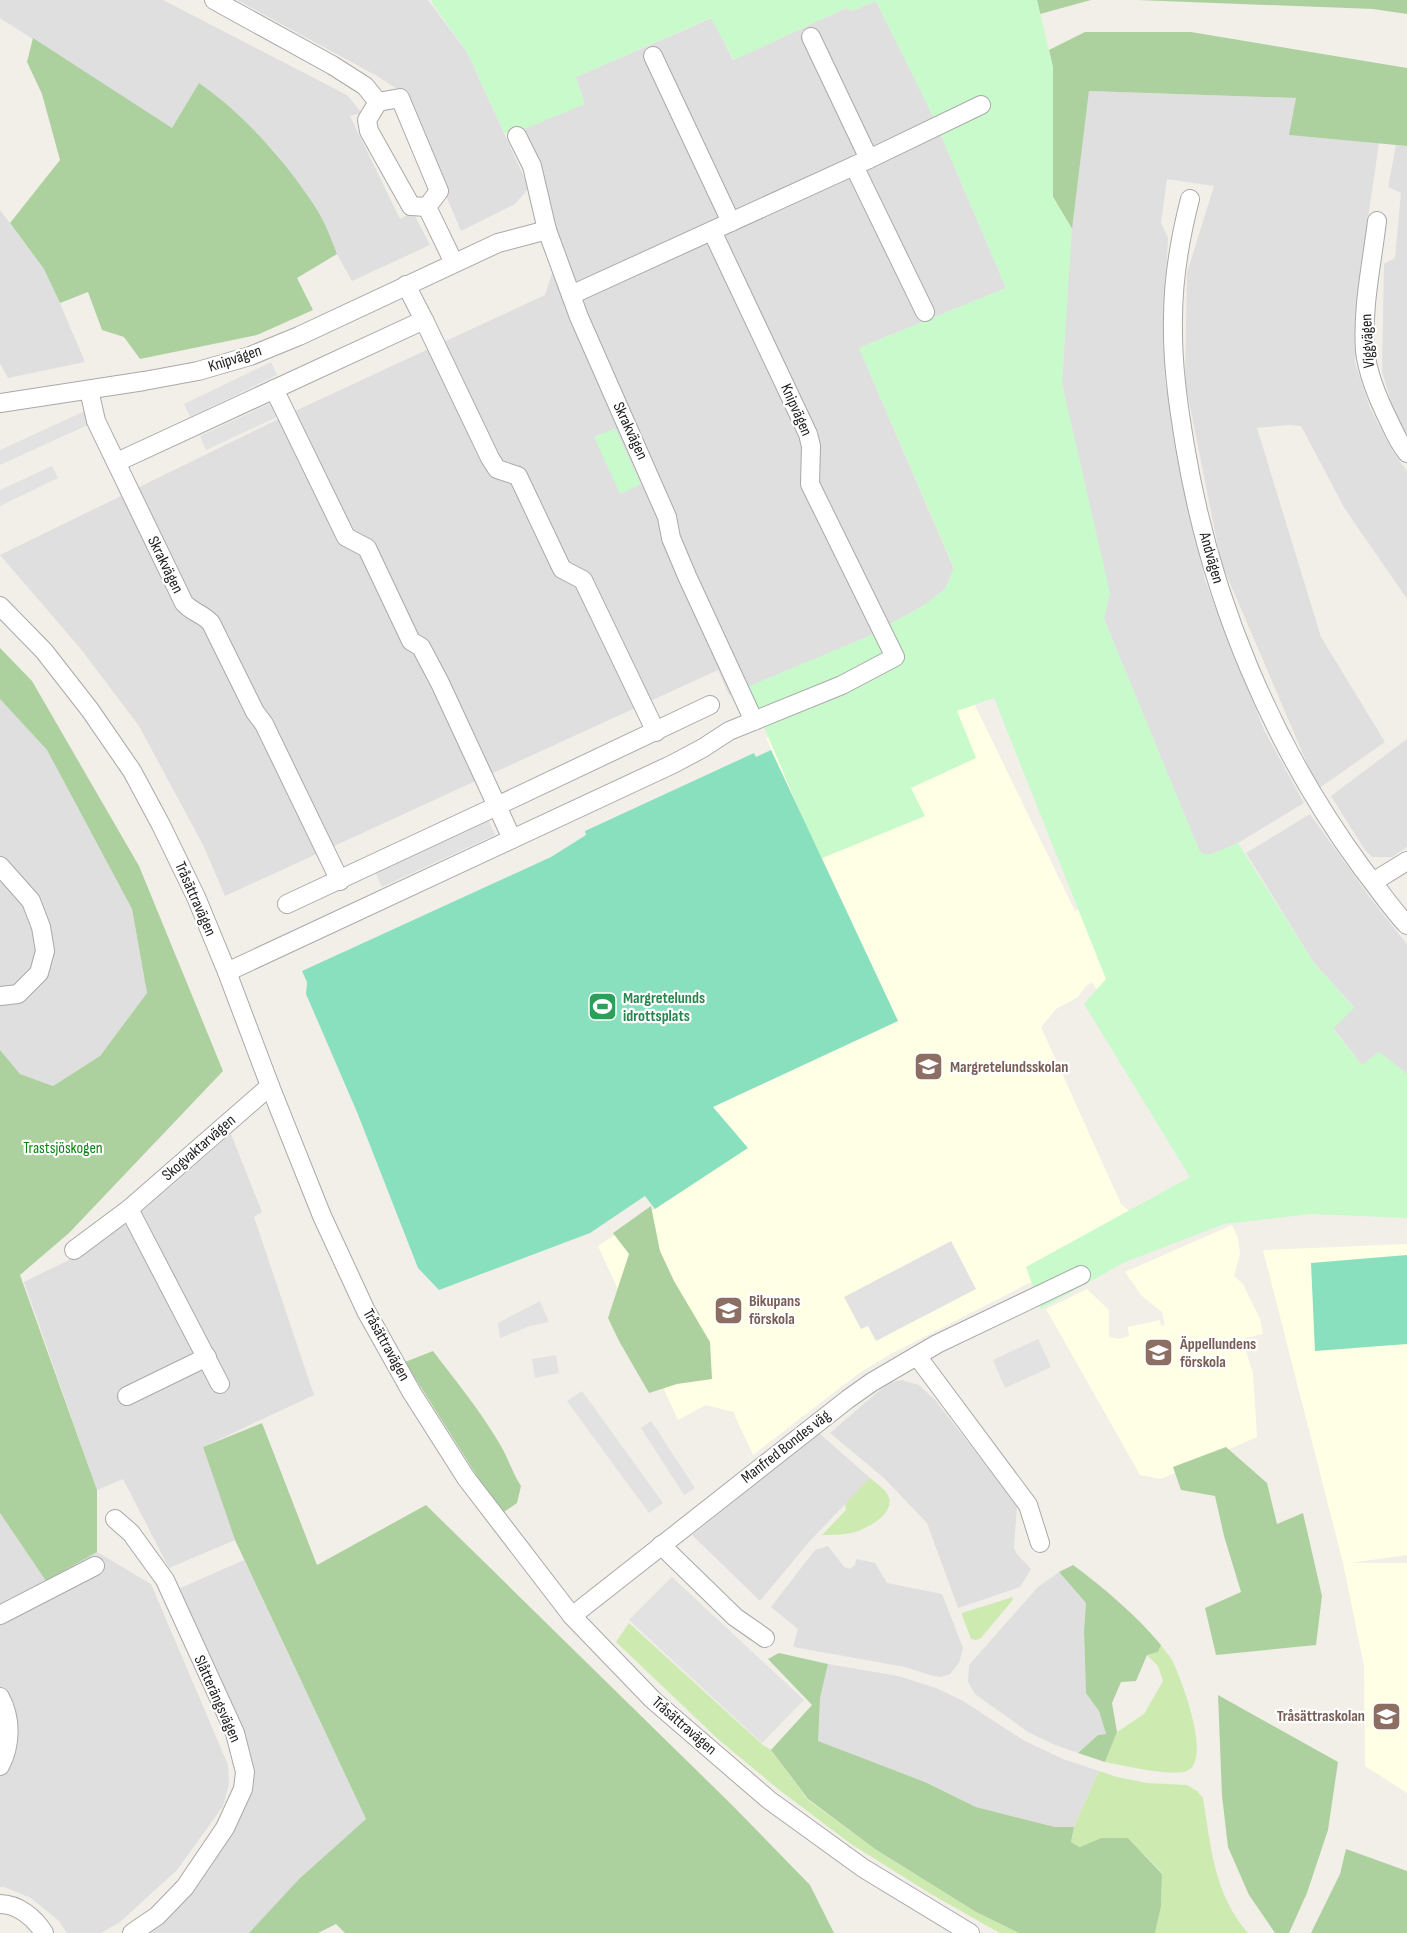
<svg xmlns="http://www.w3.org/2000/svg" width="1407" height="1933" viewBox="0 0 1407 1933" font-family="'Sofia Sans Condensed',sans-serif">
	<rect width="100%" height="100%" fill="#f2efe9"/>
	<g fill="#e0dfdf">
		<polygon points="0,0 163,0 347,95 362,113 350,116 400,219 413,212 430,245 352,281 332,245 317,209 273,150 199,83 173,129 0,18"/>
		<polygon points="237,0 428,0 467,52 529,188 515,204 461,231 402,92 377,76"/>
		<polygon points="876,1 931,112 1006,288 859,348 954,569 945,589 926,604 867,637 729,695 718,670 225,896 203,845 139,726 80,648 0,555 295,411 545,295 561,245 522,130 576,77 712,18 733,60 846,8 852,11"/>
		<polygon points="1089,91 1297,98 1289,135 1379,143 1361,266 1355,363 1370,408 1393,452 1407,471 1407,599 1345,509 1301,426 1289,425 1257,428 1321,637 1385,742 1318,789 1221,562 1185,381 1187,273 1214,186 1167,179 1161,223 1168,238 1164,321 1165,381 1205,580 1264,730 1304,803 1238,843 1212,854 1203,854 1199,850 1104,619 1062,383 1070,242"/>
		<polygon points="1396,145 1407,146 1407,434 1396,420 1382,371 1384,264 1395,258 1401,193 1388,187"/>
		<polygon points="0,210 47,273 85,362 8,378 0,363"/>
		<polygon points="0,699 47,750 132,909 147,993 100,1056 53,1086 20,1074 0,1050"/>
		<polygon points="1407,739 1407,847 1392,857 1372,857 1365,850 1331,796"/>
		<polygon points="1310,814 1371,899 1407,944 1407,1074 1379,1052 1362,1065 1333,1028 1354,1007 1314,963 1246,853"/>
		<polygon points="231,1134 262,1212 254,1217 314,1395 203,1447 235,1540 169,1568 123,1479 97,1490 24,1282 83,1253 139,1214"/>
		<polygon points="902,1380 919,1385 935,1400 1017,1505 1014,1548 1017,1554 1031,1569 1020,1587 958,1608 927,1523 884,1478 830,1433 888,1383"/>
		<polygon points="819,1433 870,1478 809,1542 760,1601 692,1535"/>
		<polygon points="0,1513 46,1581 97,1552 151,1584 228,1765 229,1784 223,1806 177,1870 120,1922 101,1933 67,1933 59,1921 31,1898 4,1887 0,1887"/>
		<polygon points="828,1546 844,1567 850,1569 855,1565 856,1559 875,1563 887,1583 942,1594 963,1648 959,1663 950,1674 941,1677 933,1676 905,1667 793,1647 798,1629 771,1607 815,1550"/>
		<polygon points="244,1560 366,1819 299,1879 249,1933 145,1933 181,1899 237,1826 252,1788 253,1766 243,1728 176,1590"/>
		<polygon points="1059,1572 1086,1603 1084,1631 1086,1692 1099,1711 1106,1734 1098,1735 1078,1753 1055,1745 1028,1732 975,1694 968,1682 969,1665 1038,1587"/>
		<polygon points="828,1664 898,1676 936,1688 963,1701 1023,1740 1063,1759 1099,1771 1074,1827 1055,1827 976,1807 925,1782 817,1741 820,1698"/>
	</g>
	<g fill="#ffffe5">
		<polygon points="973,701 1075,911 1083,907 1117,973 1096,989 1092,982 1086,986 1078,997 1056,1009 1041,1027 1121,1204 1133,1214 1157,1204 1155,1196 1211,1172 1036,1283 1029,1283 887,1356 858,1374 753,1455 733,1412 706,1405 678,1420 598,1246 747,1148 713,1107 898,1021 766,738"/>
		<polygon points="1232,1225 1238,1238 1240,1254 1234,1276 1243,1284 1260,1319 1263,1334 1242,1339 1253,1373 1257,1437 1161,1479 1140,1475 1046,1309 1087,1289 1109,1310 1109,1337 1119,1339 1129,1336 1128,1327 1160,1320 1161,1326 1165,1325 1162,1312 1142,1296 1125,1272"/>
		<polygon points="1407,1244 1407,1555 1350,1563 1407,1563 1407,1793 1365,1766 1364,1666 1343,1563 1263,1250"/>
	</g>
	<g fill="#cdebb0">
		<path d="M870,1478c6,5 17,12 19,20 5,16 -21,30 -34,34 -10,3 -22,3 -33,3l24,-25 -1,-6z"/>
		<polygon points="1013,1597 1012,1601 981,1638 976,1640 971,1639 962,1615 962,1613"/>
		<polygon points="629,1623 763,1745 771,1750 808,1800 875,1849 976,1912 1019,1933 1000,1933 989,1927 931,1894 851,1844 778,1789 719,1740 616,1642"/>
		<path d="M1161,1645c3,5 8,10 11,15 9,18 41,101 15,111 -16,6 -65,-6 -82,-9l12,-30 27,-18 19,-33 -5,-15 -11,-11 11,-3z"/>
		<path d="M1099,1771l18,6 30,6 40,2 10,6 6,7c8,49 11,96 45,135h-93l6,-26 1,-34 -34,-35h-27l-20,9 -10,-5 3,-15z"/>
	</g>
	<g fill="#add19e">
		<polygon points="1037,0 1091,0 1040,14"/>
		<polygon points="1137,0 1407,0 1407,14 1373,9"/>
		<polygon points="1085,32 1191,32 1407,68 1407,146 1289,135 1296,98 1089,91 1072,229 1053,197 1053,68 1049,50"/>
		<path d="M33,38l139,90 27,-45c44,30 88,80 117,125 9,14 15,31 21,46l-40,24 16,32 -56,25 -117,24 -16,-22 -22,-7 -14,-38 -28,11 -16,-34 -34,-46 50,-63 -18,-66 -15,-32z"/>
		<polygon points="0,648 32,681 139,866 223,1071 69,1233 20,1275 97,1490 97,1552 46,1581 0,1513 0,1050 20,1074 53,1086 100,1056 147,993 132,909 47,750 0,699"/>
		<polygon points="651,1206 660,1251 674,1281 710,1342 712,1379 677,1384 649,1393 619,1341 608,1318 629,1254 613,1233"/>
		<path d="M433,1351c22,29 46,58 65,90 9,14 14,31 23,45l-4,17 -16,11 -96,-152z"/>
		<polygon points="262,1423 317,1565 426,1505 733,1806 810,1885 834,1933 345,1933 336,1924 318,1933 249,1933 299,1879 366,1819 235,1540 203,1447"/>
		<polygon points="1226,1447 1267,1483 1277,1524 1303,1513 1322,1596 1316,1645 1216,1655 1205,1608 1241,1592 1224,1536 1215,1496 1181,1490 1173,1467"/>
		<path d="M1073,1565c30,22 64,51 88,80l-3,7 -11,3 -11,26 -15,1 -9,21 5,29 -12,30 -27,-9 20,-18 8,-1 -7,-23 -13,-18 -2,-62 2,-28 -27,-31z"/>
		<polygon points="779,1653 828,1664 820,1698 818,1741 925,1782 976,1807 1055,1827 1074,1827 1071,1842 1080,1847 1101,1838 1128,1838 1162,1874 1161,1907 1155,1933 1019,1933 976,1912 875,1849 808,1799 771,1750 812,1705 768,1659"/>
		<polygon points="1218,1695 1338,1762 1328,1830 1307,1893 1289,1933 1275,1933 1249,1895 1228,1847 1222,1796"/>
		<polygon points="1346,1849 1407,1871 1407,1933 1311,1933 1340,1874"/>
	</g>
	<g fill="#c8facc">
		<polygon points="432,0 1037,0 1053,68 1053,197 1072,229 1062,383 1110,593 1104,619 1199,850 1203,854 1212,854 1238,843 1314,963 1354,1008 1333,1029 1362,1065 1379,1052 1407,1074 1407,1218 1311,1214 1224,1224 1123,1263 1041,1309 1026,1267 1190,1177 1084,1004 1106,979 994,698 957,711 976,758 911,788 925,816 820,859 747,687 867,637 926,604 945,589 954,568 859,348 1006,288 931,112 876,1 852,11 846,8 734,60 711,18 576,77 585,104 522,130 504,133 467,52 432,3"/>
		<polygon points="615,428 641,484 620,494 594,437"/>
	</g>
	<g fill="#88e0be">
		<polygon points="771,750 898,1021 713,1107 748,1148 655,1209 645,1196 590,1233 439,1290 418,1268 357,1112 306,994 307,982 302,971 551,857 586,835 585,831 754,753 756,757"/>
		<polygon points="1407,1255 1407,1344 1315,1351 1311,1263"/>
	</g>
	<g fill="#e2e2e2">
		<polygon points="271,362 277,375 190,417 184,404"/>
		<polygon points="273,402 279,416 206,450 200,436"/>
		<polygon points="85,411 90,424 0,465 0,450"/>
		<polygon points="52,466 58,478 0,506 0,490"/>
		<polygon points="488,819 495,835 382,887 375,871"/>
		<polygon points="951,1241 976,1289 876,1341 868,1326 861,1329 844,1297"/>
		<polygon points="540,1301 549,1322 530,1326 500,1338 498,1323"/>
		<polygon points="1038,1339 1051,1367 1005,1388 993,1360"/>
		<polygon points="556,1355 559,1373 535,1378 532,1359"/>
		<polygon points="582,1391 663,1503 649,1513 567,1401"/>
		<polygon points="651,1421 695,1488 684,1495 641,1428"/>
		<polygon points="672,1577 804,1700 762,1743 629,1620"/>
	</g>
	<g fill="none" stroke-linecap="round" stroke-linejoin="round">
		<defs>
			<g id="street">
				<polyline points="214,0 332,65 365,86 378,102 400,98 439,191 427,207 454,263"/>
				<polyline points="811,37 869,159"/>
				<polyline points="653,56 731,222"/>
				<polyline points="378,102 367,120 369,131 411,206 427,207"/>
				<polyline points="517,136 532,166 547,230 579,317 667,517 671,538 687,576 754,721"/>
				<polyline points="854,166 925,312"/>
				<path d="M1190,199c-10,39 -17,80 -17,120 -1,43 5,85 12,127 25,151 86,298 177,422 15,19 28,39 45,57"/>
				<path d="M1377,221c-5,42 -15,87 -12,130 3,25 13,48 24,70 5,11 10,22 18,32"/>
				<polyline points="571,295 869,159 981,105"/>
				<polyline points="424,320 490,458 497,469 518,476 562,569 583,580 656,732"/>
				<polyline points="274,389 346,537 367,548 411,641 421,647 440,683 497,806 710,705"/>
				<path d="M89,390l7,31 88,182c9,10 18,10 27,20l44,89 9,12 76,157"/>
				<polyline points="0,403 144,381 198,371 250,356 299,336 498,243 547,230"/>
				<polyline points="117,462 424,320 406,285"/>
				<polyline points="0,606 44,651 90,710 132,771 161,825 196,897 227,972 270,1086 322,1216 366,1311 412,1393 466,1478 572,1616 653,1700 769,1800 863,1868 970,1933"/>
				<polyline points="0,866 31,901 41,927 45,951 39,973 18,994 0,996"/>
				<polyline points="1373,882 1407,861"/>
				<polyline points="287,904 497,806 512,839"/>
				<polyline points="227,972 673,764 703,748 729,731 842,685 895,657 810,484 811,446 808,434 712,231"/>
				<polyline points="74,1250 129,1209"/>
				<polyline points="917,1356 1028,1505 1040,1543"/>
				<polyline points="220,1384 129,1209 270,1086"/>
				<polyline points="127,1396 207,1357"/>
				<polyline points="115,1519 131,1533 165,1580 235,1733 245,1772 243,1789 225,1828 185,1887 157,1916 132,1933"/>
				<polyline points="661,1545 735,1617 765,1638"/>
				<polyline points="0,1615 95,1566"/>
				<polyline points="572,1616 848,1399 872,1382 937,1344 1081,1275"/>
				<path d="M0,1697c12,22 11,48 0,69"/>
				<path d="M0,1904c18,0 35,14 44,29"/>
			</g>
		</defs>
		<use href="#street" stroke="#a9a9a9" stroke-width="20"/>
		<use href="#street" stroke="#fff" stroke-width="18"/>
	</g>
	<defs>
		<symbol id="stadium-square" viewBox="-11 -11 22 22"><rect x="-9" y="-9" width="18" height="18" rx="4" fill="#2e9e5b" stroke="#fff"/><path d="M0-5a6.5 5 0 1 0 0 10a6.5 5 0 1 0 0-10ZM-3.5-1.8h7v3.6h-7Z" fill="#fff"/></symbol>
		<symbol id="school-square" viewBox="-11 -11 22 22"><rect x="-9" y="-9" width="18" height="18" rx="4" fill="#8d6e63" stroke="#fff"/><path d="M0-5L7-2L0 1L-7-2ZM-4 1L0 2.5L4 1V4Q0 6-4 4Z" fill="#fff"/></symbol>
	</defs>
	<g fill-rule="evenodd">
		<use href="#stadium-square" x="586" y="990" width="33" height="33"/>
		<use href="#school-square" x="912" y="1050" width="33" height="33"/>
		<use href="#school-square" x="712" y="1294" width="33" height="33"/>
		<use href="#school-square" x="1142" y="1336" width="33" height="33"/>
		<use href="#school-square" x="1370" y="1700" width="33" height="33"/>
	</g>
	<g text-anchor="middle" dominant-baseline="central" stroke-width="4.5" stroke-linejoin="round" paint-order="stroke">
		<g font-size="16" fill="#222" stroke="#fff">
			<text transform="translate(1368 341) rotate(-93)">Viggvägen</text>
			<text transform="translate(235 359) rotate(-18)">Knipvägen</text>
			<text transform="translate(796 410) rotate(66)">Knipvägen</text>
			<text transform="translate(630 431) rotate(65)">Skrakvägen</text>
			<text transform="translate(1211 558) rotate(74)">Andvägen</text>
			<text transform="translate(165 565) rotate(64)">Skrakvägen</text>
			<text transform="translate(195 899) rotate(66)">Tråsättravägen</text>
			<text transform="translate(199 1148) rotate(-41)">Skogvaktarvägen</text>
			<text transform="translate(386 1345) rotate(61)">Tråsättravägen</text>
			<text transform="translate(786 1447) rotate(-38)">Manfred Bondes väg</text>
			<text transform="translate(217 1699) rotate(66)">Slåtterängsvägen</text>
			<text transform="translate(684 1726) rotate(41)">Tråsättravägen</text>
		</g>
		<g font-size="16" font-weight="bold" fill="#27864d" stroke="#fff" text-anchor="start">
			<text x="623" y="998">Margretelunds<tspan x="623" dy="18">idrottsplats</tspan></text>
		</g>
		<g font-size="16" font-weight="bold" fill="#785e54" stroke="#fff" text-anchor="start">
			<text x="950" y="1067">Margretelundsskolan</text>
			<text x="749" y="1301">Bikupans<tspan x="749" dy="18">förskola</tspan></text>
			<text x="1180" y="1344">Äppellundens<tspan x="1180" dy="18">förskola</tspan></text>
			<text x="1365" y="1716" text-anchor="end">Tråsättraskolan</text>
		</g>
		<g font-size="16" fill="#0c8416" stroke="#fff">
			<text x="63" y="1148">Trastsjöskogen</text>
		</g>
	</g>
</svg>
